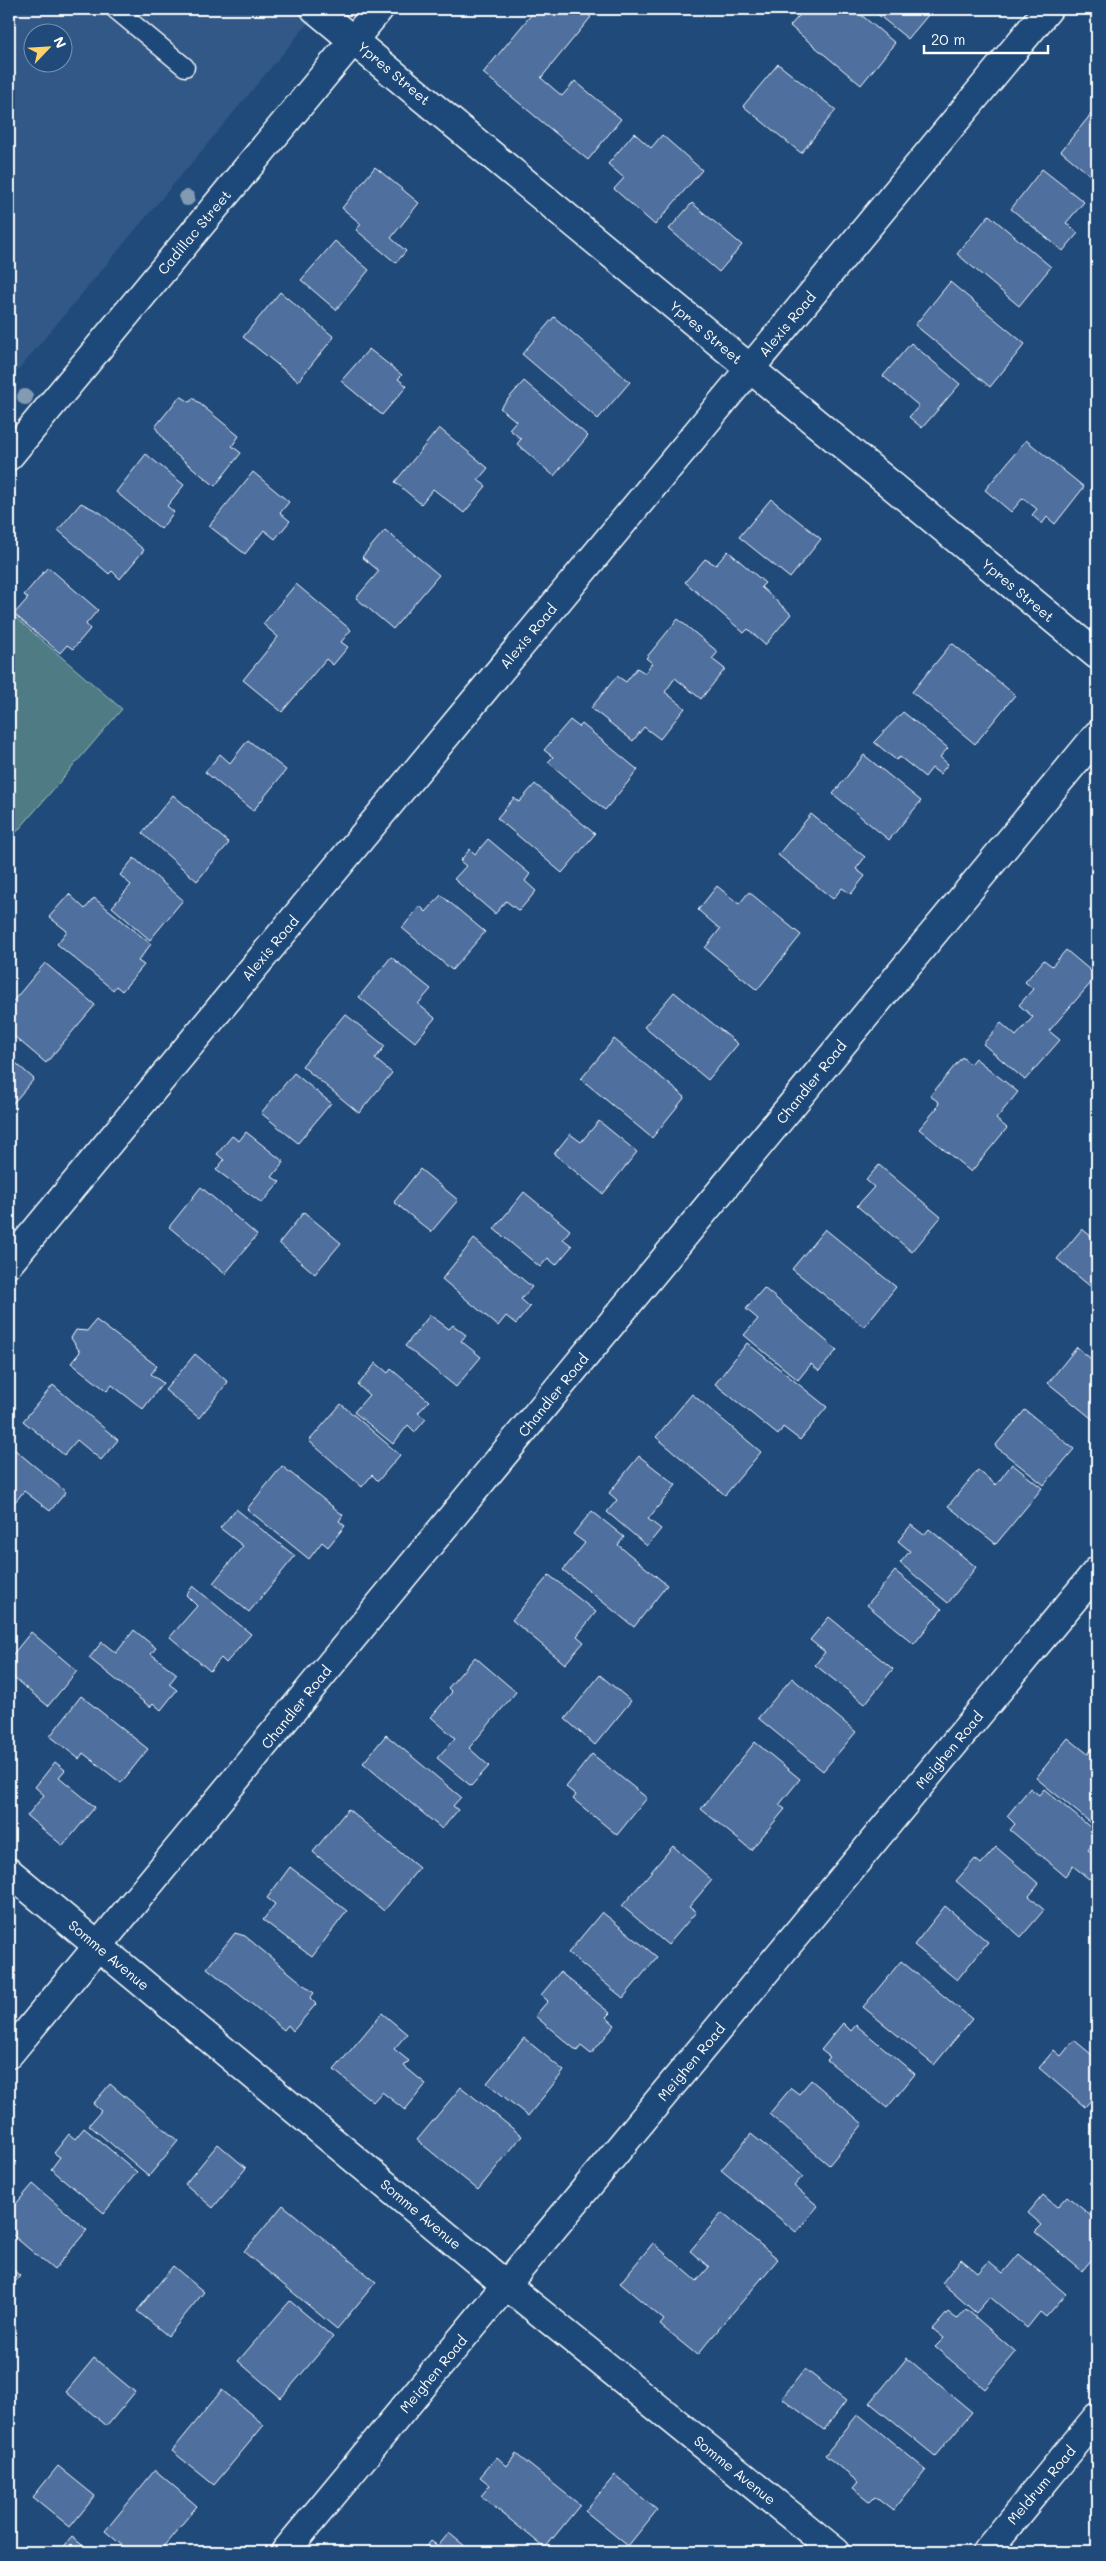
<svg xmlns="http://www.w3.org/2000/svg" width="1106" height="2561" viewBox="0 0 1106 2561" font-family="Mali,sans-serif">
	<rect width="100%" height="100%" fill="#1f4a7a"/>
	<filter id="ink" filterUnits="userSpaceOnUse"><feTurbulence type="fractalNoise" baseFrequency=".02" numOctaves="2"/><feDisplacementMap in="SourceGraphic" scale="10" xChannelSelector="R" yChannelSelector="G"/><feConvolveMatrix kernelMatrix="1 2 1 2 8 2 1 2 1" color-interpolation-filters="sRGB"/></filter>
	<g filter="url(#ink)">
		<path fill="#315887" fill-rule="evenodd" d="M9,9h311l-311,372zM32,32h30v30h-30z"/>
		<polygon fill="#4f7b84" stroke="#a7bdc2" points="9,612 122,709 9,841"/>
		<g fill="#4f6f9f" stroke="#fff">
			<polygon points="536,9 581,9 591,17 541,78 562,96 575,81 621,119 588,160 483,73"/>
			<polygon points="805,9 854,9 895,43 861,85 790,26"/>
			<polygon points="871,9 922,9 929,14 908,39"/>
			<polygon points="778,64 836,110 801,153 743,106"/>
			<polygon points="1092,113 1097,117 1097,181 1061,151"/>
			<polygon points="634,133 651,148 662,135 702,170 655,225 614,189 624,178 608,164"/>
			<polygon points="375,167 419,203 391,238 406,251 396,263 356,230 361,224 342,208"/>
			<polygon points="1042,169 1084,202 1066,223 1078,233 1063,251 1011,209"/>
			<polygon points="692,203 742,245 719,272 669,229"/>
			<polygon points="989,215 1051,267 1019,306 957,254"/>
			<polygon points="335,241 369,270 336,310 301,280"/>
			<polygon points="950,282 1025,344 990,387 915,325"/>
			<polygon points="280,292 334,337 298,381 243,337"/>
			<polygon points="554,317 630,382 598,419 522,354"/>
			<polygon points="911,343 960,384 922,428 909,417 919,406 883,376"/>
			<polygon points="369,349 402,375 398,379 407,386 382,415 341,381"/>
			<polygon points="524,381 588,436 554,476 517,444 521,439 509,429 516,421 500,408"/>
			<polygon points="180,396 190,402 193,398 239,436 232,446 241,453 215,486 173,452 155,427"/>
			<polygon points="439,428 488,468 478,480 486,486 464,513 433,489 421,504 395,482"/>
			<polygon points="1026,440 1084,487 1055,524 1047,517 1042,524 1032,515 1037,509 1023,498 1011,512 985,490"/>
			<polygon points="146,454 184,485 167,506 174,512 161,529 116,492"/>
			<polygon points="253,472 289,502 280,513 290,521 275,539 264,530 245,554 209,526"/>
			<polygon points="771,499 821,539 790,578 739,537"/>
			<polygon points="81,503 101,513 144,550 120,579 112,571 109,574 58,530"/>
			<polygon points="385,530 439,575 393,629 356,598 379,571 362,557"/>
			<polygon points="728,551 765,583 761,587 791,614 765,645 748,629 744,633 685,582 705,559 716,565"/>
			<polygon points="48,567 98,610 86,624 90,629 73,649 67,645 60,653 14,614 28,598 24,595"/>
			<polygon points="296,584 351,630 341,642 348,647 333,665 326,659 282,712 243,680 278,637 263,624"/>
			<polygon points="678,619 718,652 712,659 725,669 701,699 675,678 665,692 685,708 660,739 644,727 633,741 591,708 617,676 626,682 637,668 645,673 652,663 646,658"/>
			<polygon points="952,643 1015,695 975,744 912,692"/>
			<polygon points="903,712 948,748 940,757 948,764 940,774 932,768 925,777 900,757 896,760 874,742"/>
			<polygon points="570,720 579,727 582,724 638,770 605,810 548,762 553,757 544,750"/>
			<polygon points="248,740 286,770 253,811 205,772 220,754 230,763"/>
			<polygon points="864,755 921,801 889,840 833,794"/>
			<polygon points="535,784 595,834 562,873 497,818 514,798 519,802"/>
			<polygon points="173,795 229,843 197,881 142,833"/>
			<polygon points="811,814 865,857 856,869 865,876 851,894 842,888 833,899 778,855"/>
			<polygon points="488,839 530,874 525,881 536,891 519,911 506,901 495,914 454,879 466,866 460,861 470,849 475,854"/>
			<polygon points="134,858 183,900 150,940 112,907 131,885 120,875"/>
			<polygon points="717,886 739,904 749,892 801,935 757,990 705,948 720,929 698,910"/>
			<polygon points="69,894 85,909 94,898 151,944 138,961 144,965 122,991 116,986 113,990 57,944 67,931 49,917"/>
			<polygon points="441,895 485,932 452,970 402,928 420,906 426,912"/>
			<polygon points="1097,901 1097,918 1089,911"/>
			<polygon points="1066,950 1097,976 1049,1031 1060,1040 1025,1080 983,1044 1001,1023 1016,1036 1033,1017 1019,1005 1033,989 1025,982 1044,960 1052,966"/>
			<polygon points="391,957 431,989 418,1004 435,1018 415,1042 359,997"/>
			<polygon points="45,963 95,1005 46,1063 9,1032 9,1006"/>
			<polygon points="674,992 738,1044 708,1080 644,1027"/>
			<polygon points="345,1014 385,1046 375,1059 392,1073 359,1113 302,1066"/>
			<polygon points="614,1039 685,1097 652,1138 581,1079"/>
			<polygon points="9,1057 34,1079 9,1108"/>
			<polygon points="962,1057 970,1064 975,1058 1018,1092 996,1119 1007,1128 971,1172 919,1129 937,1108 939,1102 930,1096"/>
			<polygon points="294,1073 331,1103 298,1143 261,1113"/>
			<polygon points="599,1121 637,1152 603,1194 554,1154 570,1134 581,1142"/>
			<polygon points="246,1132 284,1162 272,1177 280,1182 262,1203 216,1170 224,1160 217,1154 232,1136 239,1141"/>
			<polygon points="879,1165 941,1217 912,1252 857,1206 874,1187 866,1180"/>
			<polygon points="420,1169 458,1200 431,1232 394,1202"/>
			<polygon points="201,1187 257,1235 225,1274 169,1227"/>
			<polygon points="524,1192 570,1230 563,1239 572,1246 556,1265 548,1258 540,1267 494,1229"/>
			<polygon points="304,1212 341,1243 315,1274 279,1243"/>
			<polygon points="825,1229 896,1287 864,1327 792,1269"/>
			<polygon points="1082,1229 1097,1241 1096,1291 1057,1259"/>
			<polygon points="474,1239 532,1287 521,1299 530,1307 516,1324 506,1316 498,1326 442,1279"/>
			<polygon points="764,1288 837,1350 819,1371 811,1364 798,1380 744,1335 758,1319 746,1309"/>
			<polygon points="430,1315 449,1329 453,1325 466,1335 461,1341 481,1357 456,1387 405,1346"/>
			<polygon points="96,1320 157,1366 151,1374 163,1383 143,1409 112,1385 107,1391 71,1363 80,1352 71,1338 76,1330 87,1331"/>
			<polygon points="747,1343 827,1407 800,1440 783,1427 778,1435 715,1384"/>
			<polygon points="1077,1347 1097,1364 1096,1422 1048,1383"/>
			<polygon points="195,1354 228,1382 199,1418 165,1390"/>
			<polygon points="376,1363 388,1373 391,1369 429,1401 418,1413 426,1419 415,1432 408,1425 393,1444 354,1412 369,1395 358,1385"/>
			<polygon points="53,1385 118,1440 101,1460 77,1440 64,1455 23,1421"/>
			<polygon points="692,1394 761,1452 725,1495 656,1437"/>
			<polygon points="341,1404 400,1455 378,1481 372,1475 362,1487 309,1441"/>
			<polygon points="1025,1410 1074,1449 1044,1485 995,1446"/>
			<polygon points="9,1445 66,1492 50,1511 24,1491 11,1507 9,1505"/>
			<polygon points="639,1456 676,1485 648,1519 661,1529 647,1546 607,1512 617,1500 609,1493"/>
			<polygon points="1012,1464 1042,1488 996,1544 948,1506 978,1470 996,1485"/>
			<polygon points="282,1466 343,1515 339,1521 345,1526 328,1547 322,1542 309,1559 247,1509"/>
			<polygon points="236,1509 295,1556 249,1612 213,1583 243,1546 220,1528"/>
			<polygon points="592,1511 624,1537 618,1545 667,1585 634,1627 563,1570 585,1543 573,1534"/>
			<polygon points="911,1525 924,1535 929,1529 976,1567 948,1603 900,1563 910,1551 898,1541"/>
			<polygon points="895,1571 942,1609 914,1644 867,1605"/>
			<polygon points="549,1575 596,1612 577,1636 584,1642 565,1664 512,1620"/>
			<polygon points="193,1586 251,1634 226,1663 221,1658 210,1671 170,1637 197,1606 186,1595"/>
			<polygon points="829,1617 893,1669 865,1704 815,1665 825,1652 810,1640"/>
			<polygon points="134,1630 156,1648 151,1654 177,1674 169,1684 177,1690 161,1710 153,1703 150,1707 89,1658 102,1642 116,1653"/>
			<polygon points="31,1632 77,1671 48,1706 9,1674 9,1659"/>
			<polygon points="475,1657 516,1692 469,1748 489,1766 471,1786 437,1758 455,1738 431,1717 452,1692 448,1688"/>
			<polygon points="600,1675 631,1701 595,1745 565,1719"/>
			<polygon points="792,1678 856,1732 823,1771 758,1718"/>
			<polygon points="81,1696 148,1749 121,1783 83,1753 79,1759 50,1736"/>
			<polygon points="386,1735 461,1797 453,1806 458,1810 442,1829 363,1763"/>
			<polygon points="1068,1738 1088,1754 1097,1742 1097,1828 1036,1778"/>
			<polygon points="755,1742 800,1779 779,1805 785,1809 751,1850 701,1809"/>
			<polygon points="592,1754 647,1798 617,1835 573,1799 576,1795 566,1787"/>
			<polygon points="55,1762 65,1770 59,1777 95,1807 63,1846 27,1816 44,1795 35,1787"/>
			<polygon points="1030,1788 1039,1795 1044,1789 1097,1833 1097,1839 1088,1850 1097,1857 1097,1870 1089,1879 1073,1866 1065,1876 1010,1830 1015,1824 1007,1816"/>
			<polygon points="348,1809 419,1868 384,1911 313,1852"/>
			<polygon points="673,1846 712,1880 689,1907 696,1912 668,1945 622,1906"/>
			<polygon points="996,1847 1039,1884 1029,1896 1044,1910 1021,1937 956,1881 975,1859 981,1864"/>
			<polygon points="290,1867 347,1911 312,1957 263,1920 275,1904 267,1898"/>
			<polygon points="945,1906 988,1942 957,1980 914,1945"/>
			<polygon points="602,1912 657,1957 623,1998 568,1953"/>
			<polygon points="235,1933 245,1936 314,1993 310,1998 316,2004 293,2031 288,2025 284,2030 207,1968"/>
			<polygon points="901,1961 972,2019 934,2065 863,2007"/>
			<polygon points="560,1972 610,2013 606,2017 615,2025 591,2054 581,2046 577,2051 535,2016 548,2001 541,1995"/>
			<polygon points="382,2013 407,2034 394,2049 409,2061 404,2066 426,2084 405,2110 382,2092 373,2102 334,2070"/>
			<polygon points="843,2023 851,2031 856,2025 915,2074 887,2108 827,2060 830,2057 821,2050"/>
			<polygon points="524,2038 564,2071 528,2116 487,2083"/>
			<polygon points="1074,2040 1097,2059 1097,2093 1085,2107 1039,2068 1054,2050 1061,2056"/>
			<polygon points="811,2080 863,2124 829,2165 769,2114 791,2088 799,2094"/>
			<polygon points="110,2084 178,2141 149,2176 89,2125 101,2111 93,2104"/>
			<polygon points="461,2087 522,2136 478,2190 417,2140"/>
			<polygon points="84,2128 137,2172 104,2213 51,2169 60,2157 54,2153 69,2134 75,2139"/>
			<polygon points="751,2134 803,2176 794,2186 818,2206 796,2232 721,2170"/>
			<polygon points="218,2144 246,2168 213,2208 185,2184"/>
			<polygon points="1097,2173 1097,2190 1089,2183"/>
			<polygon points="33,2184 87,2230 54,2270 9,2232 9,2212"/>
			<polygon points="1043,2195 1057,2207 1067,2196 1097,2221 1097,2253 1082,2271 1035,2232 1042,2225 1028,2213"/>
			<polygon points="283,2205 376,2282 337,2329 244,2252"/>
			<polygon points="722,2213 778,2259 697,2355 660,2325 664,2320 620,2283 653,2243 697,2281 709,2267 690,2251"/>
			<polygon points="1019,2254 1066,2294 1046,2317 1040,2312 1027,2328 990,2297 976,2313 942,2283 961,2259 978,2273 989,2261 1003,2273"/>
			<polygon points="9,2266 20,2276 9,2289"/>
			<polygon points="173,2266 204,2292 168,2336 137,2311"/>
			<polygon points="290,2301 333,2337 281,2398 238,2361"/>
			<polygon points="966,2309 1016,2352 985,2389 935,2347 944,2338 933,2329 948,2312 957,2319"/>
			<polygon points="94,2358 135,2392 107,2426 66,2392"/>
			<polygon points="907,2358 972,2412 935,2456 870,2403"/>
			<polygon points="805,2369 846,2401 824,2430 782,2398"/>
			<polygon points="222,2390 264,2425 214,2485 172,2451"/>
			<polygon points="858,2414 926,2470 893,2511 875,2497 870,2502 853,2488 858,2482 825,2455"/>
			<polygon points="516,2454 580,2505 545,2548 481,2496 490,2485 480,2477 497,2457 507,2466"/>
			<polygon points="58,2466 95,2496 70,2527 33,2497"/>
			<polygon points="155,2470 197,2506 159,2552 130,2552 105,2531"/>
			<polygon points="615,2475 657,2510 628,2546 585,2511"/>
			<polygon points="449,2533 472,2552 421,2552 431,2541 438,2546"/>
			<polygon points="72,2537 91,2552 59,2552"/>
		</g>
		<g fill="none" stroke-linecap="round" stroke-linejoin="round">
			<defs>
				<polyline id="lane" points="115,9 185,67"/>
				<g id="street">
					<polyline points="315,9 1097,655"/>
					<polyline points="9,456 379,9"/>
					<polyline points="9,1263 1048,9"/>
					<polyline points="9,1872 506,2285 836,2552"/>
					<polyline points="9,2054 1097,735"/>
					<polyline points="285,2552 1097,1571"/>
					<polyline points="986,2552 1097,2417"/>
				</g>
			</defs>
			<use href="#lane" stroke="#fff" stroke-width="21"/>
			<use href="#street" stroke="#fff" stroke-width="31"/>
			<use href="#lane" stroke="#1f4a7a" stroke-width="18"/>
			<use href="#street" stroke="#1f4a7a" stroke-width="28"/>
		</g>
		<g fill="#829bb2">
			<circle cx="187" cy="198" r="8"/>
			<circle cx="25" cy="397" r="8"/>
		</g>
	</g>
	<g text-anchor="middle" dominant-baseline="central" stroke-width="4" stroke-linejoin="round" paint-order="stroke">
		<g font-size="14" fill="#fff" stroke="#1f4a7a">
			<text transform="translate(394 73) rotate(40)">Ypres Street</text>
			<text transform="translate(194 232) rotate(-50)">Cadillac Street</text>
			<text transform="translate(787 324) rotate(-50)">Alexis Road</text>
			<text transform="translate(706 332) rotate(40)">Ypres Street</text>
			<text transform="translate(1018 590) rotate(40)">Ypres Street</text>
			<text transform="translate(528 636) rotate(-50)">Alexis Road</text>
			<text transform="translate(270 948) rotate(-50)">Alexis Road</text>
			<text transform="translate(811 1082) rotate(-51)">Chandler Road</text>
			<text transform="translate(553 1395) rotate(-51)">Chandler Road</text>
			<text transform="translate(296 1707) rotate(-51)">Chandler Road</text>
			<text transform="translate(949 1750) rotate(-50)">Meighen Road</text>
			<text transform="translate(109 1955) rotate(40)">Somme Avenue</text>
			<text transform="translate(691 2062) rotate(-50)">Meighen Road</text>
			<text transform="translate(421 2214) rotate(40)">Somme Avenue</text>
			<text transform="translate(433 2374) rotate(-50)">Meighen Road</text>
			<text transform="translate(735 2470) rotate(39)">Somme Avenue</text>
			<text transform="translate(1041 2485) rotate(-50)">Meldrum Road</text>
		</g>
	</g>
	<rect width="1106" height="2561" fill="none" stroke="#1f4a7a" stroke-width="30"/>
	<rect x="15" y="15" width="1076" height="2531" fill="none" stroke="#fff" stroke-width="2" filter="url(#ink)"/>
	<g transform="translate(48 48) rotate(65)"><circle r="24" fill="#1f4a7a" stroke="#7992af"/>
	<path d="M0-4L9 19L0 12L-9 19Z" fill="#ffd166"/>
	<text y="-8" font-size="14" font-weight="bold" text-anchor="middle" fill="#ffffff">N</text>
	</g>
	<path d="M924 45v8h124v-8" fill="none" stroke="#ffffff" stroke-width="2.5"/>
	<text x="931" y="45" font-size="15" fill="#ffffff" stroke="#1f4a7a" stroke-width="4" paint-order="stroke">20 m</text>
</svg>
